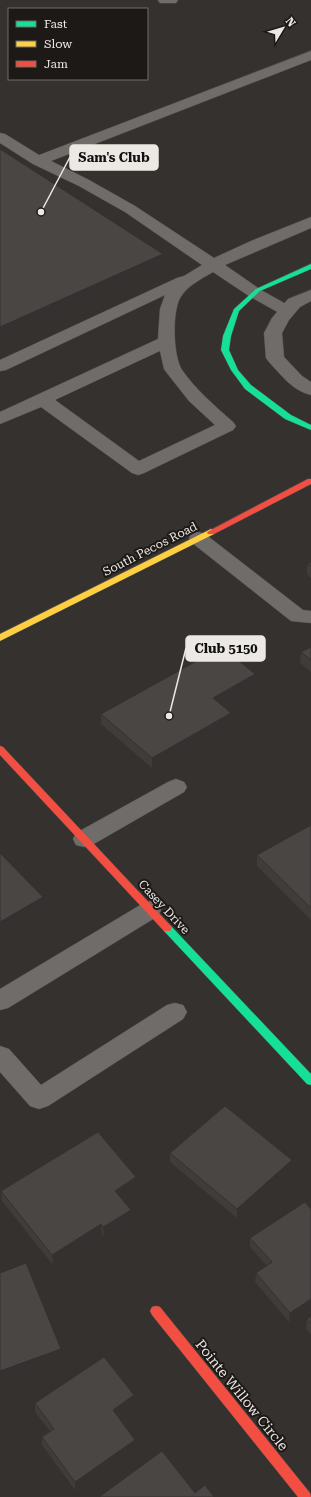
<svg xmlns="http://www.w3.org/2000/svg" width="311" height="1497" viewBox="0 0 311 1497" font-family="'Roboto Serif',serif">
	<rect width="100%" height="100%" fill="#35312e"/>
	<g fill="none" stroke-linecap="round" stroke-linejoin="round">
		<defs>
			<g id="lane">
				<polygon points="158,0 178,0 176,3 160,3"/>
				<path d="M311,51v9l-260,101 38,19 46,26 79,52 37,-17 60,-24v11l-86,37 36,25 32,18 2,3 -2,3 -6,2 -6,-2 -32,-18 -36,-24c-12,7 -26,14 -33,26 -8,15 -7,58 2,72 14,20 33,36 51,52l3,4 -3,4 -89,43 -6,2 -6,-2 -91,-66 -41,17v-12l158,-73 2,-30 5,-14 -159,75 -6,1v-11l177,-82 7,-2 18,-11 -77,-53 -46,-26 -46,-22 -33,-21v-10l5,1 34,21zM160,351l4,18 3,4 22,28 26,24 -76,36 -84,-61z"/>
				<polygon points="198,532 205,534 303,610 311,611 311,623 291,621 191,542 189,538 191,534"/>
				<polygon points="176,779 184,782 187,787 184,792 92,845 84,847 76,845 73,839 76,833 168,782"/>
				<polygon points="150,901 158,904 161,910 158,916 8,1008 0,1010 0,989 142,904"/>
				<polygon points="175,1003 183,1005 187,1012 183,1019 48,1106 39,1109 30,1106 0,1072 0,1046 9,1049 41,1085 167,1005"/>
			</g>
			<path id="street" d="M311,290v11l-11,6 -11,13 -7,13 2,24 18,19 9,6v13c-18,-4 -30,-20 -42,-33l-3,-4 -2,-25 8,-15 16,-19z"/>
			<g id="fast">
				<polygon points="311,264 311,269 260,291 239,311 231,336 229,350 238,370 251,385 291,415 311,425 311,430 285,419 245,389 231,370 221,350 223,336 234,309 256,289"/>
				<polygon points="167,924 170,925 311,1074 311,1085 307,1084 164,931 162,928 164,925"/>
			</g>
			<polygon id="slow" points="211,529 215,532 214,534 0,641 0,634"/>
			<g id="jam">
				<polygon points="308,479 311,479 311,484 214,534 208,534 207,532"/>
				<polygon points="0,746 3,747 170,925 172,928 170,931 164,931 0,755"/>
				<polygon points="156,1306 160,1307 310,1493 311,1497 298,1497 152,1315 150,1311 152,1307"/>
			</g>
		</defs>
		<use href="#lane" stroke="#524f4c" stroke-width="1"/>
		<use href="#street" stroke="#524f4c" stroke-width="1"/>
		<use href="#fast" stroke="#524f4c" stroke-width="1"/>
		<use href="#slow" stroke="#524f4c" stroke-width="1"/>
		<use href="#jam" stroke="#524f4c" stroke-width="1"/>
		<use href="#lane" fill="#706c6a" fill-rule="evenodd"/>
		<use href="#street" fill="#706c6a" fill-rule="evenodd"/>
		<use href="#fast" fill="#16e098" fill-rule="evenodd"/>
		<use href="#slow" fill="#ffcf43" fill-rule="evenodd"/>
		<use href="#jam" fill="#f24e42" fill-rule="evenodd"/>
	</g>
	<g fill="#403c3a">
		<polygon points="311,562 311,578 307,574 307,564"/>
		<polygon points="311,647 311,672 300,663 301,652"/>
		<polygon points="255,685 220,704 230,723 152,768 101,724 101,714"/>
		<polygon points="311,825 311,920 257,866 257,855"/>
		<polygon points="170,1153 292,1160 292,1169 237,1218 170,1162"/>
		<polygon points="136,1187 120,1197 131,1210 131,1220 104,1237 102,1234 53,1265 2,1201 1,1191"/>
		<polygon points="311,1209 311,1307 289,1322 255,1282 256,1273 267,1266 250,1247 250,1238"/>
		<polygon points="311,1316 311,1335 306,1329 307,1319"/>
		<polygon points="134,1395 134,1404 117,1416 135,1440 135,1448 75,1490 42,1445 42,1437 50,1431 35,1412 35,1403"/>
	</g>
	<g fill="#343130">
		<polygon points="163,254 163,264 0,337 0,327"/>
		<polygon points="255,674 255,685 213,709 213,698"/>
		<polygon points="231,713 230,723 152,768 152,758"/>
		<polygon points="43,897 44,908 0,933 0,922"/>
		<polygon points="292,1160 292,1169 237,1218 237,1209"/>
		<polygon points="136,1177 136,1187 115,1201 115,1191"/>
		<polygon points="131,1210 131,1220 104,1237 103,1227"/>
		<polygon points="101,1224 102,1234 53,1265 52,1255"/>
		<polygon points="311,1299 311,1307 289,1322 290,1313"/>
		<polygon points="61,1349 62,1359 0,1381 0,1371"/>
		<polygon points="134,1395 134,1404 113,1418 113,1410"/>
		<polygon points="135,1440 135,1448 75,1490 75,1482"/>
	</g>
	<g fill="#4a4644" stroke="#343130">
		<polygon points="0,149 163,254 0,327"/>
		<polygon points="311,562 311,566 307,564"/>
		<polygon points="222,647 255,674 213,698 231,713 152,758 101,714"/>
		<polygon points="311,647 311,660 301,652"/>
		<polygon points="311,825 311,908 257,855"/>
		<polygon points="0,853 43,897 0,922"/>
		<polygon points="225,1106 292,1160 237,1209 170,1153"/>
		<polygon points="98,1132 136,1177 115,1191 131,1210 103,1227 101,1224 52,1255 1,1191"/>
		<polygon points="305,1202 311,1209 311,1299 290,1313 256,1273 272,1262 250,1238"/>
		<polygon points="26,1263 61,1349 0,1371 0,1273"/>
		<polygon points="311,1316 311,1323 307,1319"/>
		<polygon points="104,1357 134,1395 113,1410 135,1440 75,1482 42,1437 54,1429 35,1403"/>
		<polygon points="162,1451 195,1493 205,1485 214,1497 99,1497"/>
	</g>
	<g text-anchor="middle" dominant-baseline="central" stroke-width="4" stroke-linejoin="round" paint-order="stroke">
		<g font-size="12" fill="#ece8e4" stroke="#1d1917">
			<text transform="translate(150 549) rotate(-27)">South Pecos Road</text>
			<text transform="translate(164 907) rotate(47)">Casey Drive</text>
		</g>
		<g font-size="14" fill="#ece8e4" stroke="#1d1917">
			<text transform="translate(242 1395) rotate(51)">Pointe Willow Circle</text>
		</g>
	</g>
	<path fill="none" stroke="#ece8e4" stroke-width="1.5" d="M41 212L70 157M169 716L186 648"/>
	<g fill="#ece8e4" stroke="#1d1917" stroke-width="1.5">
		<circle cx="41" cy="212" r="4"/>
		<circle cx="169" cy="716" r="4"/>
	</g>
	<g fill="#ece8e4" stroke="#ece8e4" stroke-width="1.5">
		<rect x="70" y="145" width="88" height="25" rx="4"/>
		<rect x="186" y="636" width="79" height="25" rx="4"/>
	</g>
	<g font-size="13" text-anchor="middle" font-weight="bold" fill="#111">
		<text x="114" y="162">Sam's Club</text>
		<text x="226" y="653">Club 5150</text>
	</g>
	<rect x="8" y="8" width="140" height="72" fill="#1d1917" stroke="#706c69"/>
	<rect x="16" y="21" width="20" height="6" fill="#16e098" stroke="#706c69"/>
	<text x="44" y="28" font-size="12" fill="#ece8e4">Fast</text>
	<rect x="16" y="41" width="20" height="6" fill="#ffcf43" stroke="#706c69"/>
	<text x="44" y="48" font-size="12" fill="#ece8e4">Slow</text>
	<rect x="16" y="61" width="20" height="6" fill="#f24e42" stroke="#706c69"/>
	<text x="44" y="68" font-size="12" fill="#ece8e4">Jam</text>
	<g transform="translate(283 28) rotate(52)" stroke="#1d1917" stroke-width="3" paint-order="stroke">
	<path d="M0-3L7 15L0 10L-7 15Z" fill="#ece8e4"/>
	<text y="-6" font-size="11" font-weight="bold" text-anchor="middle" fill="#ece8e4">N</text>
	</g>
</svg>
